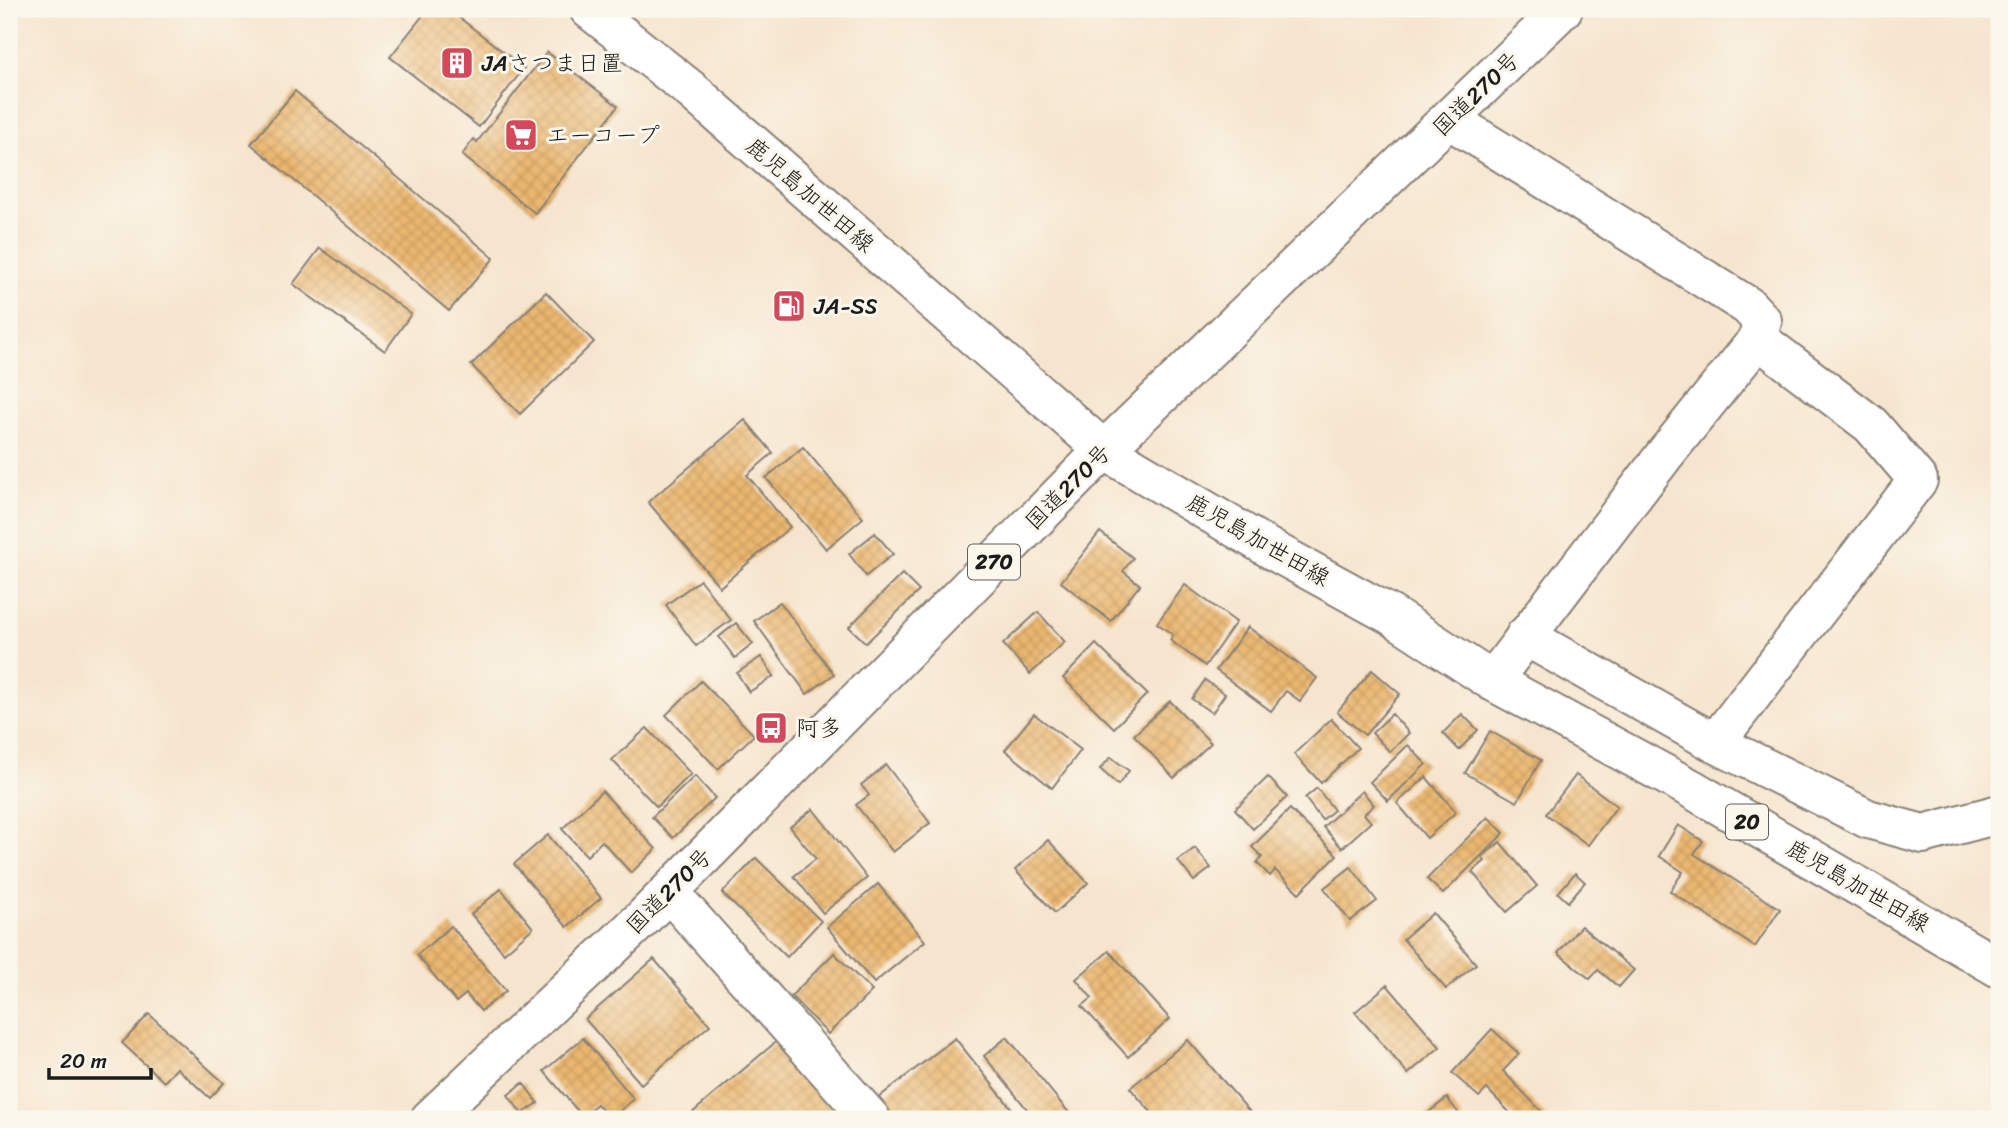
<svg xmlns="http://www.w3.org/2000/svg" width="2008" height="1128" viewBox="0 0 2008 1128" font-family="Sriracha,'Klee One',sans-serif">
	<defs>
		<pattern id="building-cross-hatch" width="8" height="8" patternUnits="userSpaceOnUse" patternTransform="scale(1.75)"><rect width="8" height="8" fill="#ebb770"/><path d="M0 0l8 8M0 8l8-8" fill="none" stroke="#c99d60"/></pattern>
	</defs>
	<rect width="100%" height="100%" fill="#fbf7ec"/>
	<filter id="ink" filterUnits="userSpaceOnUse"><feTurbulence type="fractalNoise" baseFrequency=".0143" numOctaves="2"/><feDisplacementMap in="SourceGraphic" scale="14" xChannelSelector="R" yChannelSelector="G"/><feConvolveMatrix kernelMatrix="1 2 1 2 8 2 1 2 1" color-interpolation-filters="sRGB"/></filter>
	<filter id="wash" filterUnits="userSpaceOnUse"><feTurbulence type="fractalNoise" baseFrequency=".00686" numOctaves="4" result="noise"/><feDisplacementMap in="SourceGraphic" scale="28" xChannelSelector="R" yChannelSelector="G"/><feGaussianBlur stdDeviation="1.57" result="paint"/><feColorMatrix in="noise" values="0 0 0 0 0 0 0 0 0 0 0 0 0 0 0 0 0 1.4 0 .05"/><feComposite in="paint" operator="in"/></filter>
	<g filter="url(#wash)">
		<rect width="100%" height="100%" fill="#f6e5ce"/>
		<g id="blocks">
			<g fill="url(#building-cross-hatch)">
				<polygon points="428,9 448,9 524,68 479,127 390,57"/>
				<polygon points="547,52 618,106 535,213 462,155 474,139 477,142"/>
				<polygon points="295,91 494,258 449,311 251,144"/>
				<polygon points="320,248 411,314 385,351 293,284"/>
				<polygon points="546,292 594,342 520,414 471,365"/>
				<polygon points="745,420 773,453 747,475 790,527 720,587 648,502"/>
				<polygon points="803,447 863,518 826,549 766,478"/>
				<polygon points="1100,532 1133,558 1123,571 1140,585 1111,621 1061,582"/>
				<polygon points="875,533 893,554 866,576 849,554"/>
				<polygon points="902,574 919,591 866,643 849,627"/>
				<polygon points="700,580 731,620 696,646 666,605"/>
				<polygon points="1185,585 1236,622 1205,666 1170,640 1173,635 1157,623"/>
				<polygon points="780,602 834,674 807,694 754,621"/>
				<polygon points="1038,612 1065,642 1030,674 1003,644"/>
				<polygon points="736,623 753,644 735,658 719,637"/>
				<polygon points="1248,627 1317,678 1300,701 1286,691 1271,711 1216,670"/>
				<polygon points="1096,644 1147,694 1114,728 1063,678"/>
				<polygon points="761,657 774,676 749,692 737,673"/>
				<polygon points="1372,670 1400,694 1365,735 1337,712"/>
				<polygon points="1205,680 1225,694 1212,713 1192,699"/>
				<polygon points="701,681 754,735 718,769 666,715"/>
				<polygon points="1170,701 1211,743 1174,778 1134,735"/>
				<polygon points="1034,714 1081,750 1052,788 1005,750"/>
				<polygon points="1392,714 1409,733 1390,752 1372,733"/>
				<polygon points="1462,714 1478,730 1459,750 1443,733"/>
				<polygon points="1331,719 1358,748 1321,783 1294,754"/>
				<polygon points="647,728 691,774 657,807 612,760"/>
				<polygon points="1490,731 1541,760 1517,802 1465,773"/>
				<polygon points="1408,745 1426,764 1388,801 1370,782"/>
				<polygon points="1111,757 1129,771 1118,785 1100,769"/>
				<polygon points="886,765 930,823 893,852 856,805 869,795 861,785"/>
				<polygon points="1576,775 1617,806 1588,845 1546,814"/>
				<polygon points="695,776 715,798 673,838 652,817"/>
				<polygon points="1268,777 1287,797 1253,829 1235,809"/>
				<polygon points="1426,777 1456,812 1427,838 1397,803"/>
				<polygon points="1317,788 1334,810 1322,820 1305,798"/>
				<polygon points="602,791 656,849 631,873 602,841 587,856 562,829"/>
				<polygon points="1362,791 1374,805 1364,814 1371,822 1342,848 1323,827"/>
				<polygon points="813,809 867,878 823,913 794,876 816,859 790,827"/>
				<polygon points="1290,809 1337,855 1299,893 1275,870 1270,876 1257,863 1262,857 1252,847"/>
				<polygon points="1488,817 1504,833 1443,894 1427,879"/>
				<polygon points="1678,825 1703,841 1694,854 1780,909 1755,947 1670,891 1683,872 1659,856"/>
				<polygon points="548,835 601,898 567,927 514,864"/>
				<polygon points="1048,840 1088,883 1055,913 1015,870"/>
				<polygon points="1500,842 1537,886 1507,912 1472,872 1485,861 1482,857"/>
				<polygon points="1195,848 1211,868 1194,881 1178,861"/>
				<polygon points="756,858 821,921 787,957 722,893"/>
				<polygon points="1351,867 1377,901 1350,921 1324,888"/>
				<polygon points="1575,873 1585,882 1568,902 1558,893"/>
				<polygon points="878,884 925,941 874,983 827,927"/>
				<polygon points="501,889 533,928 504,953 471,914"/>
				<polygon points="1433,913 1476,964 1446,989 1403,939"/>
				<polygon points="451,926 506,991 481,1011 466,994 456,1002 417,955"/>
				<polygon points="1581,926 1634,970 1619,987 1598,970 1590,979 1558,953"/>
				<polygon points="1109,951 1170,1019 1128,1057 1082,1006 1092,998 1076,979"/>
				<polygon points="834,953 872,991 828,1034 791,996"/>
				<polygon points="654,959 710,1025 641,1084 585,1019"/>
				<polygon points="1387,985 1440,1047 1408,1074 1355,1012"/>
				<polygon points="149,1014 224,1083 210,1098 177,1068 164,1082 122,1043"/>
				<polygon points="1492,1029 1519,1054 1503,1071 1546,1116 1543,1119 1516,1119 1487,1089 1479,1097 1452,1073"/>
				<polygon points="784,1035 850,1119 685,1119"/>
				<polygon points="1007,1037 1074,1119 1035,1119 984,1056"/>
				<polygon points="583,1038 634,1099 610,1119 597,1104 582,1116 544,1071"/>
				<polygon points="955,1038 1020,1119 894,1119 878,1098"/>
				<polygon points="1188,1040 1256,1119 1157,1119 1130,1088"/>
				<polygon points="523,1083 538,1103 522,1114 508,1095"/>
				<polygon points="1447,1098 1463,1119 1420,1119"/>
			</g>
		</g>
	</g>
	<g filter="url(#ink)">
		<use href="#blocks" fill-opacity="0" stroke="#898075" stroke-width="2"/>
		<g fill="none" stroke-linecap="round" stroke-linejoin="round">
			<defs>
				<g id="minor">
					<polyline points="1450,120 1748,306 1762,321 1758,339 1666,453 1492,681"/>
					<polyline points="1525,636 1715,743 1868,819 1923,834 1999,814"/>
					<polyline points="1715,743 1918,480 1871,425 1758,339"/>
					<polyline points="669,892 871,1119"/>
				</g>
				<polyline id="major" points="589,9 691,90 1104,450 1274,551 1391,615 1492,681 1690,788 1999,968"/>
				<polyline id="highway" points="430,1119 643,918 1104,450 1563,9"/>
			</defs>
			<use href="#minor" stroke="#898075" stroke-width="42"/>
			<use href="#major" stroke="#898075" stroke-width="42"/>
			<use href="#highway" stroke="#898075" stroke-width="42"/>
			<use href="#minor" stroke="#fff" stroke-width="38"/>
			<use href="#major" stroke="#fff" stroke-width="38"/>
			<use href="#highway" stroke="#fff" stroke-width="38"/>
		</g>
	</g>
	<defs>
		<symbol id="building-square" viewBox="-11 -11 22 22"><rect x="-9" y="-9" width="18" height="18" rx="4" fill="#d1495b" stroke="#fbf7ec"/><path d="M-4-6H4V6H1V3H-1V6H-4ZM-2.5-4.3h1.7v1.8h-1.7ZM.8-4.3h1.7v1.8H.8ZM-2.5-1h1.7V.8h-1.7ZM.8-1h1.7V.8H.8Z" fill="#fff"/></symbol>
		<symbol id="supermarket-square" viewBox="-11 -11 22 22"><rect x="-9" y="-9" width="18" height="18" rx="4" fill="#d1495b" stroke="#fbf7ec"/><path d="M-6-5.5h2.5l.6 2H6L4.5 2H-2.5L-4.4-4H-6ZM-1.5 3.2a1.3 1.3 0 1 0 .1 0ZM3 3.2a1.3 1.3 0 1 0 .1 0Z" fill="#fff"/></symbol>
		<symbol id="fuel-square" viewBox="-11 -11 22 22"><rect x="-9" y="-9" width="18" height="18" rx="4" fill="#d1495b" stroke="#fbf7ec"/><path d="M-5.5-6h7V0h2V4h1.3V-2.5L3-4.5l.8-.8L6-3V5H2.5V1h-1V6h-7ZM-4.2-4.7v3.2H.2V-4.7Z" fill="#fff"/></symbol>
		<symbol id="bus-square" viewBox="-11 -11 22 22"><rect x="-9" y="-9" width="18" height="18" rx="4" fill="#d1495b" stroke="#fbf7ec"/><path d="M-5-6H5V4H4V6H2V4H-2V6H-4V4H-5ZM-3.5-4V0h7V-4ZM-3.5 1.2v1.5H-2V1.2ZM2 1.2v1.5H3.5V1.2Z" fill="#fff"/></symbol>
	</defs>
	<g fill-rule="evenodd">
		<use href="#building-square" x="438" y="44" width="38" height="38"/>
		<use href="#supermarket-square" x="502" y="116" width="38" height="38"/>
		<use href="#fuel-square" x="770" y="287" width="38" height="38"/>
		<use href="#bus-square" x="752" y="709" width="38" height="38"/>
	</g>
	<g text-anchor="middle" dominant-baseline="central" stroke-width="6" stroke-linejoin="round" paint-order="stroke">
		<g fill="#fbf7ec" stroke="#5f5e5a" stroke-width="2">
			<rect x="968" y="544.5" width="52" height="35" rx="5"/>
			<rect x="1726" y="804.5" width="42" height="35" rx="5"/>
		</g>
		<g font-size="21" font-weight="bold" fill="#1c1c1c">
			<text x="994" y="562">270</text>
			<text x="1747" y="822">20</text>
		</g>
		<g font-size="23" fill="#1c1c1c" stroke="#fbf7ec" text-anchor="start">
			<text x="482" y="63">JAさつま日置</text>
			<text x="546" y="135">エーコープ</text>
			<text x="814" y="306">JA-SS</text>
			<text x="796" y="728">阿多</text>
		</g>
		<g font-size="23" fill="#1c1c1c" stroke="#fbf7ec">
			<text transform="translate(1476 94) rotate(-44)">国道270号</text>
			<text transform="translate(810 195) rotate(41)">鹿児島加世田線</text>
			<text transform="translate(1068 487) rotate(-45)">国道270号</text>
			<text transform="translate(1258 540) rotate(30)">鹿児島加世田線</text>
			<text transform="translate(1858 886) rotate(30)">鹿児島加世田線</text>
			<text transform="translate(669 891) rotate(-45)">国道270号</text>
		</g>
	</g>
	<rect width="2008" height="1128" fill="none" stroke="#fbf7ec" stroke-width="35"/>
	<path d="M49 1068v10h102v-10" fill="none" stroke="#1c1c1c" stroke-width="3.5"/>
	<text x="60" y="1068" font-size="21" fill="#1c1c1c" stroke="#fbf7ec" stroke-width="5" paint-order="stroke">20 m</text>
</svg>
